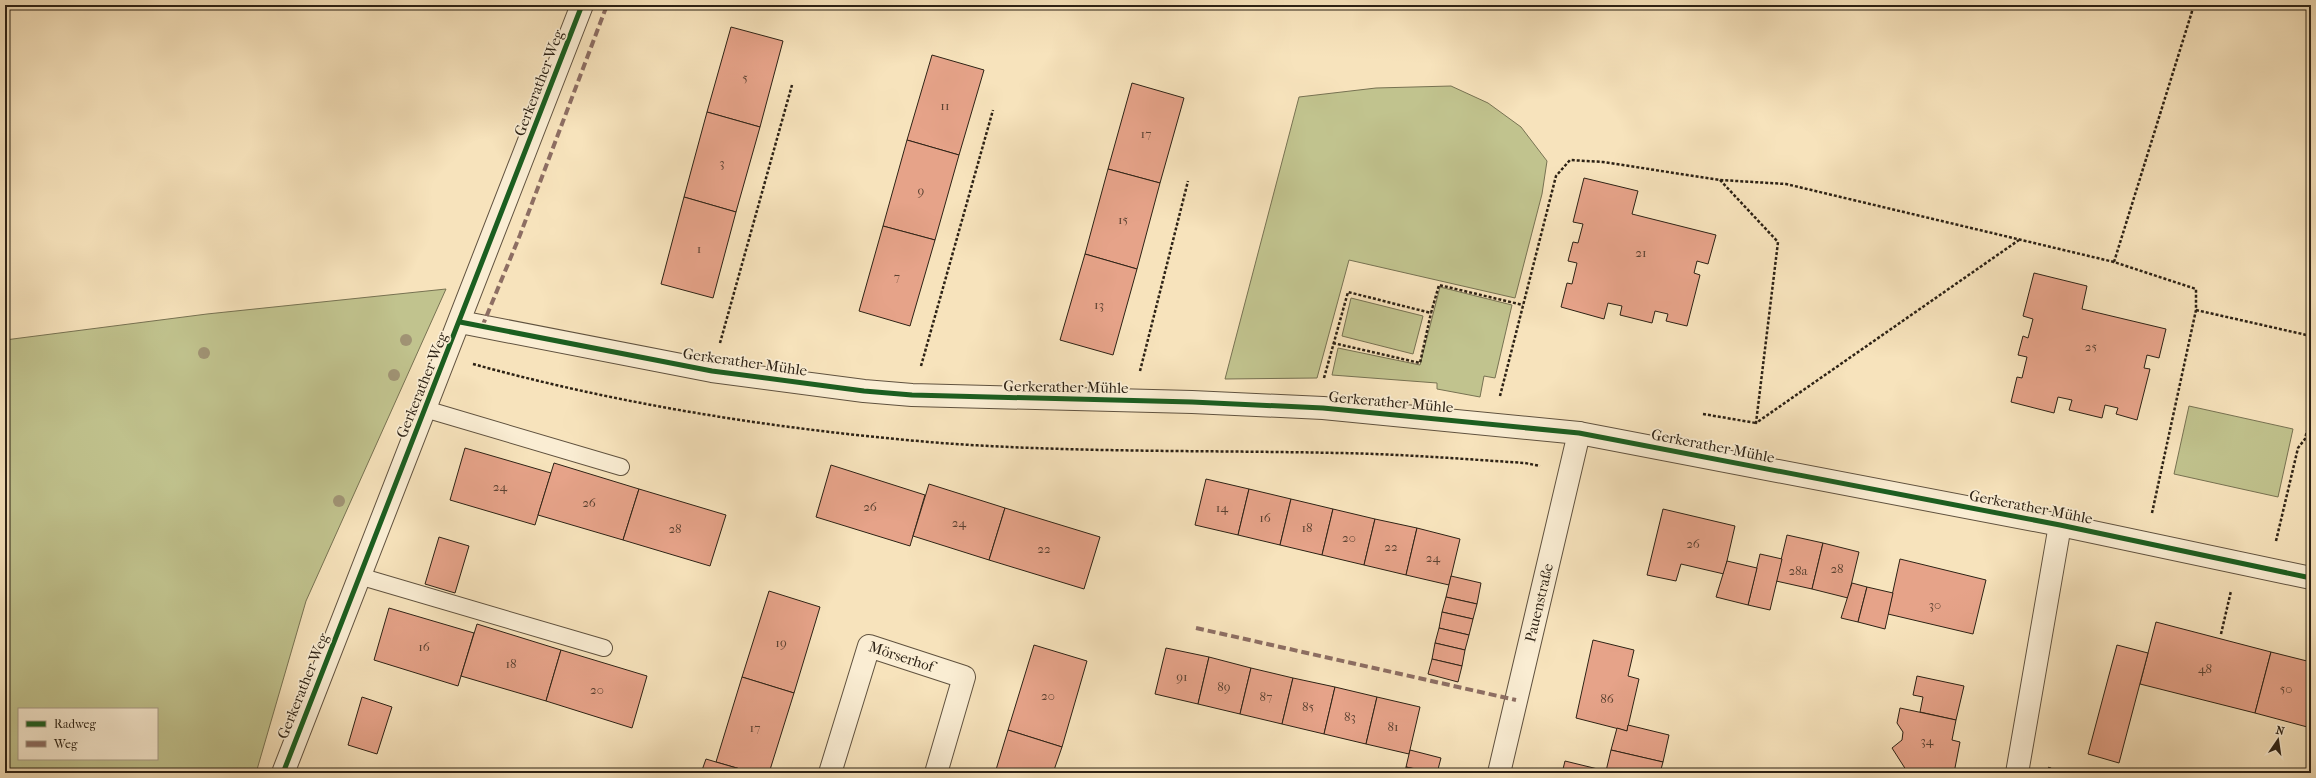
<svg xmlns="http://www.w3.org/2000/svg" width="2316" height="778" viewBox="0 0 2316 778" font-family="'IM FELL French Canon',serif">
	<rect width="100%" height="100%" fill="#f7e3bc"/>
	<filter id="stains"><feTurbulence type="fractalNoise" baseFrequency=".005" numOctaves="4"/><feColorMatrix values="0 0 0 0 .2 0 0 0 0 .09 0 0 0 0 .02 0 0 0 .5 -.17"/></filter>
	<radialGradient id="worn" r=".72"><stop offset=".6" stop-color="#630" stop-opacity="0"/><stop offset="1" stop-color="#630" stop-opacity=".3"/></radialGradient>
	<g fill="#c1c38e" stroke="#777252" fill-rule="evenodd">
		<polygon points="1451,86 1488,103 1521,127 1547,161 1542,194 1515,298 1349,260 1317,378 1225,379 1299,97 1376,88"/>
		<polygon points="1440,287 1512,305 1495,378 1484,376 1480,397 1437,389 1437,383 1332,375 1338,348 1420,365"/>
		<path d="M446,289l-140,312 -50,172h-251v-433l202,-26zM19,709h138v50h-138z"/>
		<polygon points="1351,298 1423,316 1413,354 1342,336"/>
		<polygon points="2189,406 2293,429 2278,497 2174,474"/>
	</g>
	<g fill="#e6a389" stroke="#2d2215">
		<polygon points="731,27 783,41 760,127 707,112"/>
		<polygon points="932,55 984,70 959,155 907,140"/>
		<polygon points="1132,83 1184,98 1160,183 1108,169"/>
		<polygon points="707,112 760,127 736,212 684,197"/>
		<polygon points="907,140 959,155 935,240 883,226"/>
		<polygon points="1108,169 1160,183 1137,269 1085,254"/>
		<polygon points="1584,178 1638,191 1632,214 1716,235 1708,264 1697,261 1694,273 1700,275 1687,326 1666,321 1668,314 1655,311 1652,323 1620,315 1622,306 1608,303 1604,319 1561,307 1567,283 1572,284 1577,263 1568,261 1573,242 1578,243 1583,224 1573,222"/>
		<polygon points="684,197 736,212 713,298 661,284"/>
		<polygon points="883,226 935,240 910,326 859,311"/>
		<polygon points="1085,254 1137,269 1113,355 1060,340"/>
		<polygon points="2034,273 2087,286 2082,309 2166,329 2159,358 2147,355 2144,368 2150,369 2137,420 2116,414 2118,408 2105,405 2102,418 2069,410 2072,400 2058,397 2054,413 2011,402 2017,377 2022,378 2027,357 2018,355 2023,336 2028,338 2033,319 2023,316"/>
		<polygon points="465,448 551,473 535,525 450,500"/>
		<polygon points="554,463 639,489 623,540 538,515"/>
		<polygon points="831,465 925,495 910,546 816,517"/>
		<polygon points="1206,479 1249,489 1238,535 1195,525"/>
		<polygon points="929,484 1005,508 989,560 913,536"/>
		<polygon points="639,489 726,515 710,566 623,540"/>
		<polygon points="1249,489 1291,499 1280,545 1238,535"/>
		<polygon points="1291,499 1333,509 1322,555 1280,545"/>
		<polygon points="1005,508 1100,537 1084,589 989,560"/>
		<polygon points="1333,509 1375,519 1364,565 1322,555"/>
		<polygon points="1663,509 1735,526 1724,574 1681,564 1676,581 1647,575"/>
		<polygon points="1375,519 1417,528 1406,575 1364,565"/>
		<polygon points="1417,528 1460,539 1449,585 1406,575"/>
		<polygon points="1787,535 1823,543 1812,589 1776,581"/>
		<polygon points="439,537 469,546 455,593 425,584"/>
		<polygon points="1823,543 1859,552 1848,598 1812,589"/>
		<polygon points="1760,554 1782,559 1770,610 1748,605"/>
		<polygon points="1900,559 1986,580 1973,634 1888,614"/>
		<polygon points="1727,561 1757,568 1748,605 1716,597"/>
		<polygon points="1451,576 1481,583 1477,604 1446,597"/>
		<polygon points="1852,583 1867,587 1858,622 1841,618"/>
		<polygon points="1867,587 1893,593 1885,629 1858,622"/>
		<polygon points="769,591 820,607 794,693 742,677"/>
		<polygon points="1446,597 1477,604 1473,619 1442,612"/>
		<polygon points="389,608 474,633 458,686 374,660"/>
		<polygon points="1442,612 1473,619 1469,635 1439,628"/>
		<polygon points="2156,622 2271,652 2255,713 2140,684"/>
		<polygon points="477,624 561,650 546,701 461,676"/>
		<polygon points="1439,628 1469,635 1465,650 1435,643"/>
		<polygon points="1593,640 1634,650 1628,676 1639,679 1627,731 1576,718"/>
		<polygon points="1435,643 1465,650 1462,666 1432,659"/>
		<polygon points="1034,645 1087,661 1062,747 1008,730"/>
		<polygon points="2117,645 2148,653 2119,763 2088,754"/>
		<polygon points="1166,648 1209,657 1198,704 1155,694"/>
		<polygon points="561,650 647,676 632,728 546,701"/>
		<polygon points="2271,652 2311,662 2311,728 2255,713"/>
		<polygon points="1209,657 1251,668 1240,714 1198,704"/>
		<polygon points="1432,659 1462,666 1458,682 1428,674"/>
		<polygon points="1251,668 1293,678 1282,724 1240,714"/>
		<polygon points="1917,676 1964,686 1956,720 1920,712 1923,697 1913,695"/>
		<polygon points="742,677 794,693 769,773 754,773 716,762"/>
		<polygon points="1293,678 1335,687 1324,734 1282,724"/>
		<polygon points="1335,687 1377,697 1366,744 1324,734"/>
		<polygon points="362,697 392,707 377,754 348,745"/>
		<polygon points="1377,697 1420,707 1409,754 1366,744"/>
		<polygon points="1900,708 1956,720 1952,740 1960,742 1954,773 1908,773 1892,748 1902,740 1903,732 1897,723"/>
		<polygon points="1628,725 1669,735 1663,762 1611,750 1617,728 1627,731"/>
		<polygon points="1008,730 1062,747 1053,773 995,773"/>
		<polygon points="1410,750 1441,758 1437,773 1406,767"/>
		<polygon points="1611,750 1663,762 1660,773 1615,773 1606,771"/>
		<polygon points="706,759 716,762 754,773 701,773"/>
		<polygon points="1565,761 1606,771 1615,773 1562,773"/>
		<polygon points="1406,767 1432,773 1405,773"/>
	</g>
	<g fill="none" stroke-linecap="round" stroke-linejoin="round">
		<defs>
			<g id="service">
				<polyline points="425,409 621,467"/>
				<polyline points="359,576 604,648"/>
			</g>
			<g id="minor">
				<polyline points="460,322 712,371 864,391 912,395 1192,402 1323,408 1579,433 2060,525 2311,578"/>
				<path id="s1" d="M830,773l39,-127 95,31 -28,96"/>
				<path id="s2" d="M1499,773l80,-340"/>
				<polyline points="2017,773 2060,525"/>
			</g>
			<polyline id="tertiary" points="283,773 582,5"/>
		</defs>
		<use href="#service" stroke="#60523f" stroke-width="18"/>
		<use href="#minor" stroke="#60523f" stroke-width="24"/>
		<use href="#tertiary" stroke="#60523f" stroke-width="24"/>
		<g stroke="#2d2215" stroke-width="2.5" stroke-dasharray="3 2" stroke-linecap="butt">
			<polyline points="1720,180 1778,242 1756,423 2019,240"/>
			<polyline points="2196,310 2311,336"/>
			<polyline points="720,343 792,85"/>
			<polyline points="1333,343 1420,363 1431,313"/>
			<path d="M473,364c149,41 303,65 456,78 136,11 274,8 410,11 62,1 124,6 186,10l15,3"/>
			<polyline points="921,366 993,110"/>
			<polyline points="1140,371 1188,181"/>
			<polyline points="1324,378 1348,292 1431,313 1439,285 1523,305"/>
			<polyline points="1500,396 1556,176 1570,160 1603,162 1720,180 1786,184 2114,262"/>
			<polyline points="1703,414 1756,423"/>
			<polyline points="2152,513 2196,310 2196,289 2114,262 2194,5"/>
			<polyline points="2276,541 2298,448 2305,439 2311,415"/>
			<polyline points="2221,634 2231,591"/>
			<polyline points="2048,768 2067,773"/>
		</g>
		<use href="#service" stroke="#faedd3" stroke-width="16"/>
		<use href="#minor" stroke="#faedd3" stroke-width="22"/>
		<use href="#tertiary" stroke="#faedd3" stroke-width="22"/>
		<g stroke="#8d6e63" stroke-width="4" stroke-dasharray="8 4" stroke-linecap="butt">
			<polyline points="482,327 520,235 607,5"/>
			<polyline points="1196,628 1516,700"/>
		</g>
		<defs>
			<g id="cycleway">
				<polyline points="460,322 712,371 864,391 912,395 1192,402 1323,408 1579,433 2060,525 2311,578"/>
				<polyline points="283,773 582,5"/>
			</g>
		</defs>
		<use href="#cycleway" stroke="#faedd3" stroke-width="8"/>
		<use href="#cycleway" stroke="#1b5e20" stroke-width="5"/>
	</g>
	<g fill="#a09374">
		<circle cx="406" cy="340" r="6"/>
		<circle cx="204" cy="353" r="6"/>
		<circle cx="394" cy="375" r="6"/>
		<circle cx="339" cy="501" r="6"/>
	</g>
	<g text-anchor="middle" dominant-baseline="central" stroke-width="3.5" stroke-linejoin="round" paint-order="stroke">
		<g font-size="13" fill="#5b4232">
			<text x="745" y="77">5</text>
			<text x="945" y="105">11</text>
			<text x="1146" y="133">17</text>
			<text x="722" y="162">3</text>
			<text x="921" y="190">9</text>
			<text x="1123" y="219">15</text>
			<text x="699" y="248">1</text>
			<text x="1641" y="252">21</text>
			<text x="897" y="276">7</text>
			<text x="1099" y="304">13</text>
			<text x="2091" y="346">25</text>
			<text x="500" y="486">24</text>
			<text x="589" y="502">26</text>
			<text x="870" y="506">26</text>
			<text x="1222" y="507">14</text>
			<text x="1265" y="517">16</text>
			<text x="959" y="522">24</text>
			<text x="1307" y="527">18</text>
			<text x="675" y="528">28</text>
			<text x="1349" y="537">20</text>
			<text x="1693" y="543">26</text>
			<text x="1391" y="546">22</text>
			<text x="1044" y="548">22</text>
			<text x="1433" y="557">24</text>
			<text x="1837" y="568">28</text>
			<text x="1798" y="570">28a</text>
			<text x="1935" y="604">30</text>
			<text x="781" y="642">19</text>
			<text x="424" y="646">16</text>
			<text x="511" y="663">18</text>
			<text x="2205" y="668">48</text>
			<text x="1182" y="676">91</text>
			<text x="1224" y="686">89</text>
			<text x="2286" y="688">50</text>
			<text x="597" y="689">20</text>
			<text x="1048" y="695">20</text>
			<text x="1266" y="696">87</text>
			<text x="1607" y="698">86</text>
			<text x="1308" y="706">85</text>
			<text x="1350" y="716">83</text>
			<text x="1393" y="726">81</text>
			<text x="755" y="727">17</text>
			<text x="1927" y="740">34</text>
		</g>
		<g font-size="15" fill="#2d2215" stroke="#faedd3">
			<text transform="translate(539 83) rotate(-69)">Gerkerather Weg</text>
			<text transform="translate(745 362) rotate(8)">Gerkerather Mühle</text>
			<text transform="translate(422 385) rotate(-68)">Gerkerather Weg</text>
			<text transform="translate(1066 387) rotate(1)">Gerkerather Mühle</text>
			<text transform="translate(1391 402) rotate(5)">Gerkerather Mühle</text>
			<text transform="translate(1713 446) rotate(11)">Gerkerather Mühle</text>
			<text transform="translate(2031 507) rotate(11)">Gerkerather Mühle</text>
			<text stroke="none"><textPath href="#s2" startOffset="175">Pauenstraße</textPath></text>
			<text stroke="none"><textPath href="#s1" startOffset="167">Mörserhof</textPath></text>
			<text transform="translate(303 686) rotate(-68)">Gerkerather Weg</text>
		</g>
	</g>
	<rect width="2316" height="778" fill="none" stroke="#f7e3bc" stroke-width="20"/>
	<rect x="6" y="6" width="2304" height="766" fill="none" stroke="#2d2215" stroke-width="2"/>
	<rect x="10" y="10" width="2296" height="758" fill="none" stroke="#2d2215"/>
	<rect x="18" y="708" width="140" height="52" fill="#faedd3" stroke="#a89c87"/>
	<rect x="26" y="721" width="20" height="6" fill="#1b5e20" stroke="#a89c87"/>
	<text x="54" y="728" font-size="12" fill="#2d2215">Radweg</text>
	<rect x="26" y="741" width="20" height="6" fill="#8d6e63" stroke="#a89c87"/>
	<text x="54" y="748" font-size="12" fill="#2d2215">Weg</text>
	<g transform="translate(2278 740) rotate(13)" stroke="#faedd3" stroke-width="3" paint-order="stroke">
	<path d="M0-3L7 15L0 10L-7 15Z" fill="#2d2215"/>
	<text y="-6" font-size="11" font-weight="bold" text-anchor="middle" fill="#2d2215">N</text>
	</g>
	<rect width="100%" height="100%" filter="url(#stains)"/>
	<rect width="100%" height="100%" fill="url(#worn)"/>
</svg>
